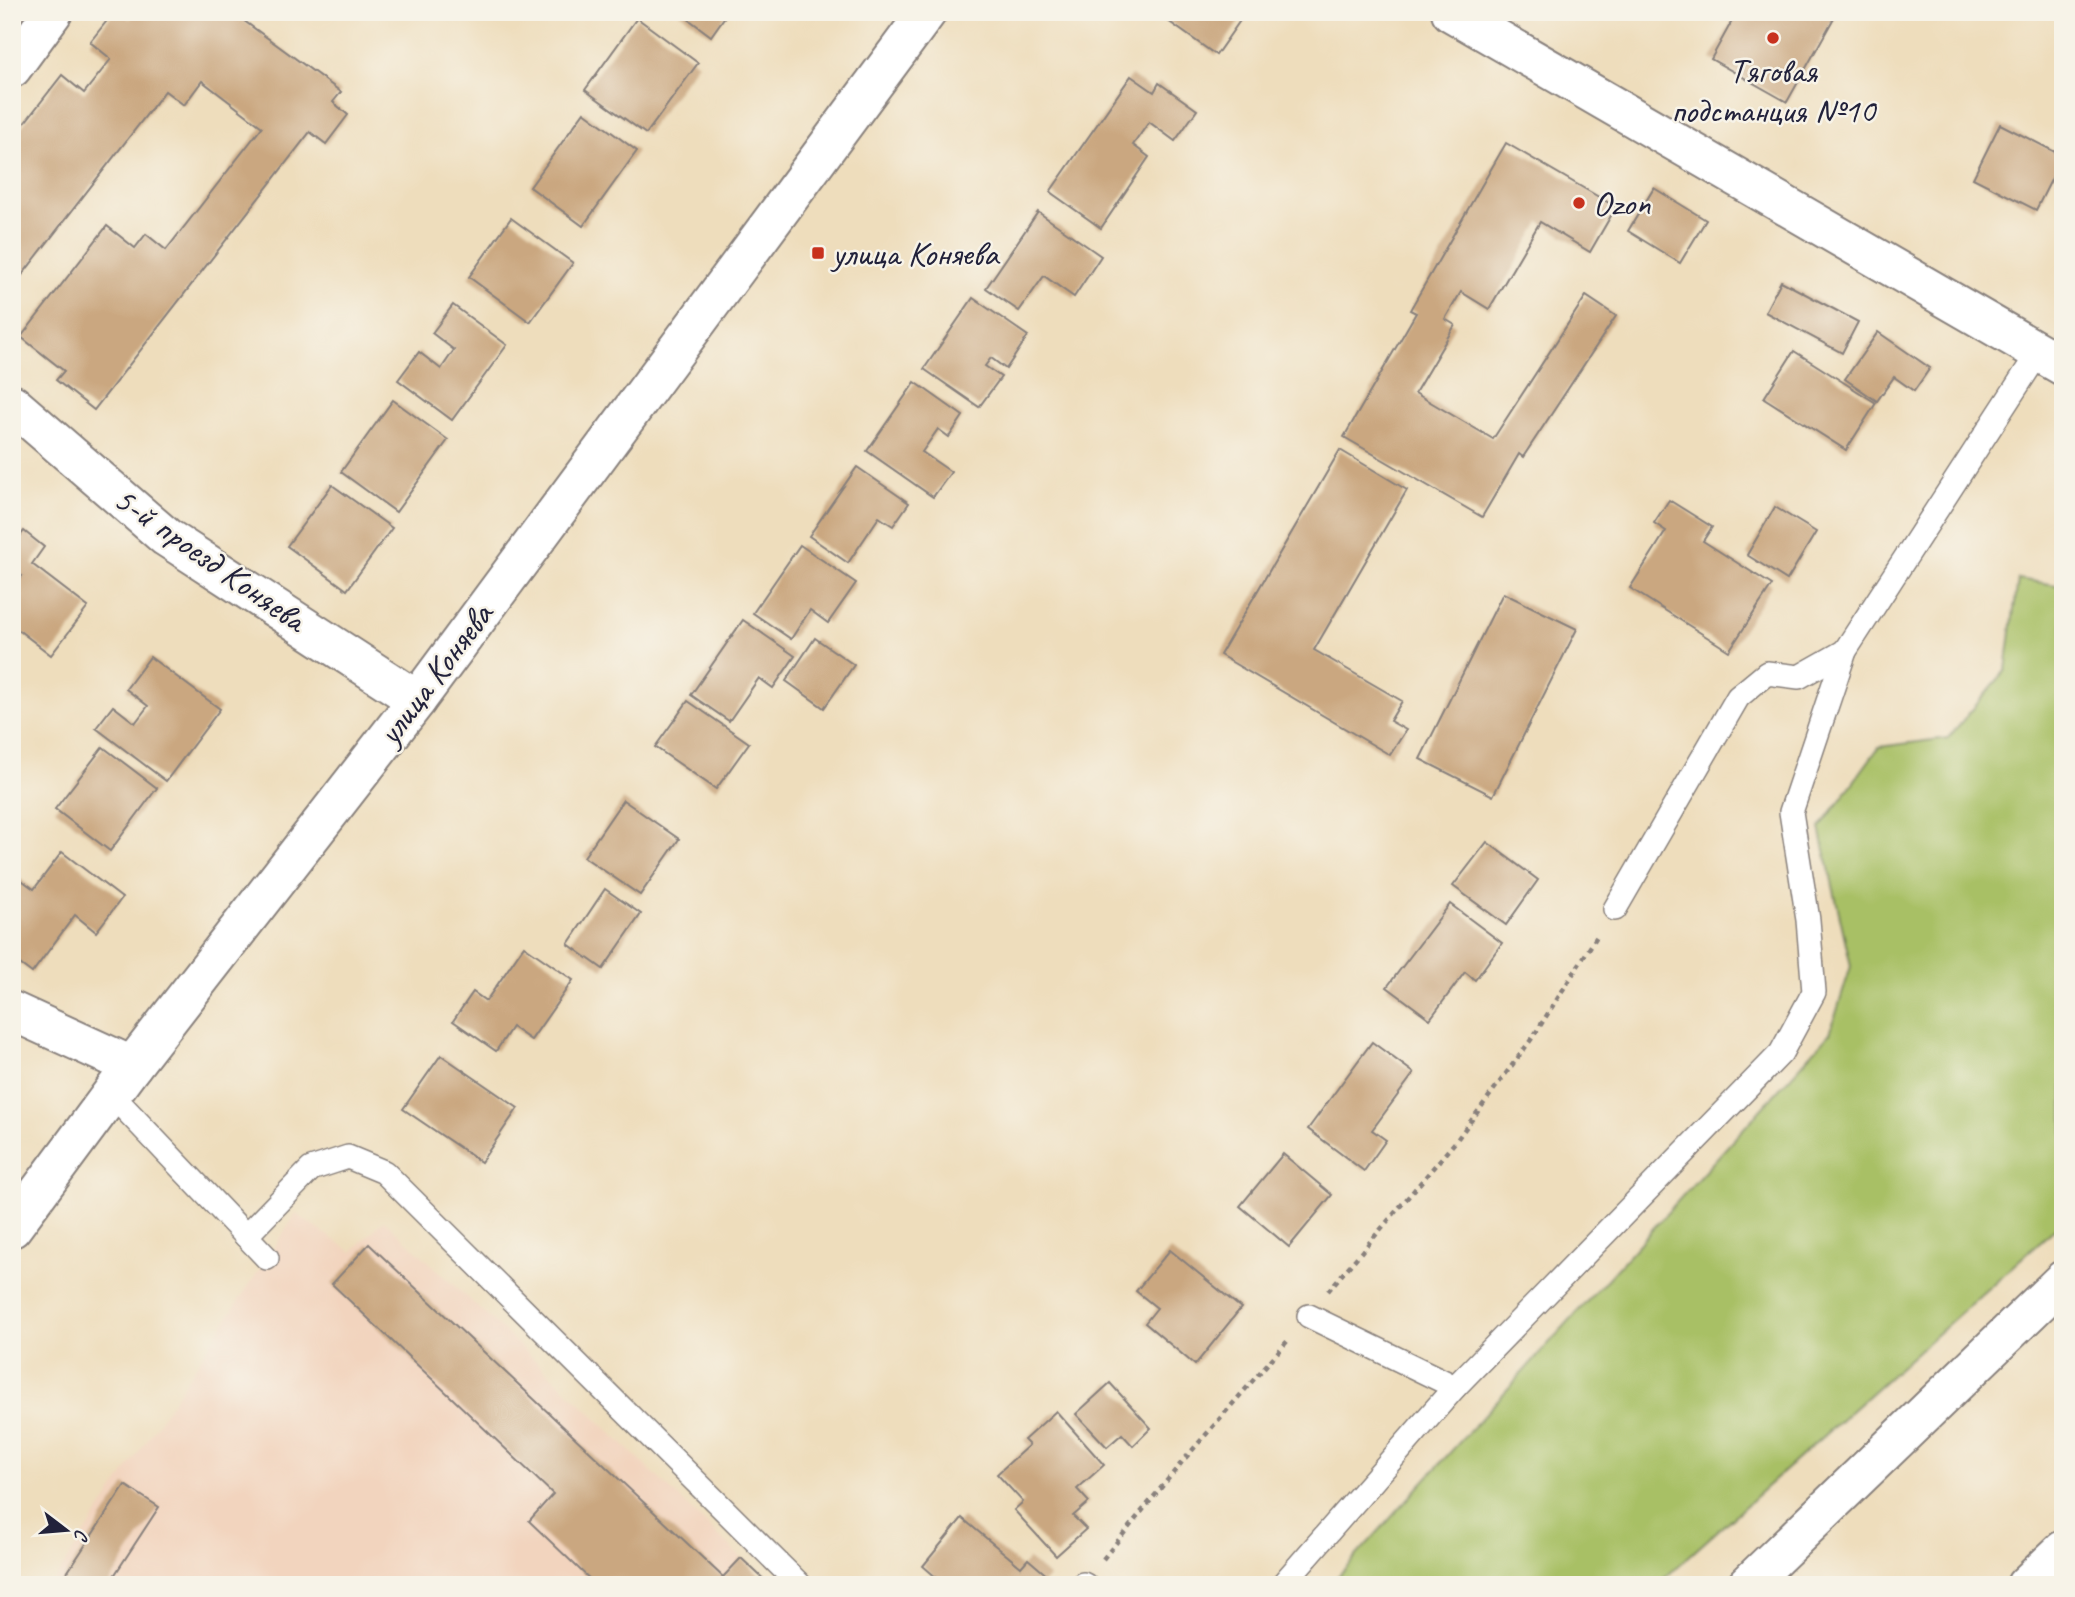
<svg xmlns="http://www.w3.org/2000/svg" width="2075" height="1597" viewBox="0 0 2075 1597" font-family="Caveat,sans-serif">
	<rect width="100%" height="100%" fill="#f7f3e8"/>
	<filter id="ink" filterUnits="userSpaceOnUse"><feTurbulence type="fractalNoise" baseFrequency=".0143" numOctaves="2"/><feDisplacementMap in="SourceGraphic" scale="14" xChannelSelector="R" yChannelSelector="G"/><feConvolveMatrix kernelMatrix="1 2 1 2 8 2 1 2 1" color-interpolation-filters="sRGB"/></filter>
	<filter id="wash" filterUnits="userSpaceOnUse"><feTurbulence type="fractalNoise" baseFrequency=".00686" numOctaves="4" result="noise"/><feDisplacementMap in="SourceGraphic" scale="28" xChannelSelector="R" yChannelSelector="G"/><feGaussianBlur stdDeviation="1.57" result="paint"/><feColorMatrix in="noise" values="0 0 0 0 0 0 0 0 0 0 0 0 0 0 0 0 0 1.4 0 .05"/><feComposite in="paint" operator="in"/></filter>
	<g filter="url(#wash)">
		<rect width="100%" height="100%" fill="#eeddbc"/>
		<polygon fill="#f2d4be" points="296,1214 352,1252 384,1220 552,1376 770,1585 51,1585"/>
		<polygon fill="#a8c065" stroke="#657150" stroke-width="2" points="2018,579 2063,586 2063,1221 1657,1585 1330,1585 1830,1033 1851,966 1820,828 1879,747 1948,738 2006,670"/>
		<g id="blocks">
			<g fill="#caa780">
				<polygon points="114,12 121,12 130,19 136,12 232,12 341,92 333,102 348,115 326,144 310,132 94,410 56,380 64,371 21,337 107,226 135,248 146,234 166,250 262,127 202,81 184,105 165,91 12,288 12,139 62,75 84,93 111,59 90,42"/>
				<polygon points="679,12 728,12 711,36"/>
				<polygon points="1169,12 1246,12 1216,55 1164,18"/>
				<polygon points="1737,12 1828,12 1835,16 1787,102 1711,59"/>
				<polygon points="637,18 698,63 646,134 585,90"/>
				<polygon points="1131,76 1154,92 1159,83 1197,110 1175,141 1149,122 1133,145 1149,157 1101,228 1050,192"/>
				<polygon points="584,112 637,151 583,226 530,187"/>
				<polygon points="2000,124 2063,156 2036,210 1973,178"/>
				<polygon points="1506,143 1616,207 1590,252 1540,222 1489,309 1461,292 1445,319 1455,325 1415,393 1493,439 1586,296 1616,316 1523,457 1519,454 1482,517 1344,437 1416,313 1410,310"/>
				<polygon points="1654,188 1706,220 1680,263 1628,231"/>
				<polygon points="1038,212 1101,256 1074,297 1044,276 1019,311 986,288"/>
				<polygon points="511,218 573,263 530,322 469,277"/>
				<polygon points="1781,281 1858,322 1842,353 1765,312"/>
				<polygon points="973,298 1028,336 1006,369 991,358 985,366 1001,377 979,407 924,369"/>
				<polygon points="453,305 507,345 452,420 398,380 419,352 441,369 454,350 432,333"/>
				<polygon points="1878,332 1930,368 1914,391 1894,377 1877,401 1845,379"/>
				<polygon points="1794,351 1876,403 1846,450 1764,398"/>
				<polygon points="915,382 963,416 949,437 938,429 922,452 951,472 933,497 867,451"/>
				<polygon points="393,400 448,440 396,512 341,472"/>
				<polygon points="1340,450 1407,490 1314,650 1402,701 1390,721 1406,730 1390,755 1220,655"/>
				<polygon points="857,467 909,503 893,526 879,517 848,563 809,536"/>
				<polygon points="332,485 392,528 347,590 287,546"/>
				<polygon points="1669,500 1712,527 1703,541 1772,585 1729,651 1630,588 1666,531 1654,523"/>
				<polygon points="1775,507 1816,532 1787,580 1747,555"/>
				<polygon points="24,531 44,547 32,564 88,607 51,655 12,625 12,588 22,576 12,568 12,546"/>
				<polygon points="800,545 856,583 828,623 810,610 791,639 753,613"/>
				<polygon points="1503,593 1577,629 1493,796 1420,759"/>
				<polygon points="743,620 795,656 773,688 759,678 729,721 691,695"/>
				<polygon points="815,638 854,665 824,708 786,681"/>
				<polygon points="150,657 220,709 166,781 96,728 113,706 135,723 148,706 126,689"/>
				<polygon points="688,701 749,743 716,789 655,747"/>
				<polygon points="103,747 157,788 110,851 55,809"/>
				<polygon points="623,800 679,839 640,895 584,857"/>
				<polygon points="1487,842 1538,880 1506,925 1453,886"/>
				<polygon points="62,852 122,898 96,932 75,915 32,973 12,958 12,873 34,889"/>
				<polygon points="605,889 641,914 603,969 568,944"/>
				<polygon points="1450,904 1502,943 1475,980 1465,972 1430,1019 1387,987"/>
				<polygon points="524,946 573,980 531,1040 512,1027 496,1051 453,1021 473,992 486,1001"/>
				<polygon points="1372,1042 1414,1073 1372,1130 1386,1140 1364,1171 1308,1129"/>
				<polygon points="441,1055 518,1108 481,1162 403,1109"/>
				<polygon points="1283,1154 1332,1195 1289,1247 1240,1206"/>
				<polygon points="369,1244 723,1577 741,1558 770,1585 596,1585 529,1521 553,1494 332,1284"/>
				<polygon points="1170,1250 1241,1308 1195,1365 1145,1323 1157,1308 1136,1291"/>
				<polygon points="1110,1383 1151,1428 1133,1446 1122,1434 1107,1447 1076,1414"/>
				<polygon points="1056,1411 1104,1465 1077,1489 1089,1502 1073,1516 1086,1529 1056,1556 1014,1510 1023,1502 997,1474 1029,1445 1024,1440"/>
				<polygon points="125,1485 159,1507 108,1585 59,1585"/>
				<polygon points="962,1518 1021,1567 1028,1559 1049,1577 1042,1585 945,1585 923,1566"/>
			</g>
		</g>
	</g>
	<g filter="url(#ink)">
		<use href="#blocks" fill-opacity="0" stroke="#88807c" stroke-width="2"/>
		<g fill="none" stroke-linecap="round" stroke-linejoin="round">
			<defs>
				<g id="lane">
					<polyline points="1615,909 1738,697 1767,673 1799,677 1845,651"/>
					<polyline points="111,1094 267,1258"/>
					<polyline points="246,1236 311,1169 348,1157 384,1172 800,1585"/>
					<polyline points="1309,1316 1455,1387"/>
					<polyline points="1083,1584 1085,1585"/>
					<polyline points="1282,1585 1455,1387 1781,1053 1814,992 1808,920 1791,812 1845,651 2039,352"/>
				</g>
				<g id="street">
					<polyline points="12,68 53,12"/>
					<polyline points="12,404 166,537 417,700"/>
					<polyline points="12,1011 132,1066"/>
				</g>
				<g id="secondary">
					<polyline points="1451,12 2063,366"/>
					<polyline points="12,1228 132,1066 417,700 927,12"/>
					<polyline points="1747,1585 2063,1280"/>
				</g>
				<polyline id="highway" points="2026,1585 2063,1550"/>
			</defs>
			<use href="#lane" stroke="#88807c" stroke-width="26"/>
			<use href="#street" stroke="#88807c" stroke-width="42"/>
			<use href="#secondary" stroke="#88807c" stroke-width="42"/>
			<use href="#highway" stroke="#88807c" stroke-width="42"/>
			<g stroke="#88807c" stroke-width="4.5" stroke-dasharray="5 5" stroke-linecap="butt">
				<polyline points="1328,1291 1456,1141 1533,1037 1599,933"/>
				<polyline points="1103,1559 1182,1462 1290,1338"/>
			</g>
			<use href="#lane" stroke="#fff" stroke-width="23"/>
			<use href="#street" stroke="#fff" stroke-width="38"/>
			<use href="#secondary" stroke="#fff" stroke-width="38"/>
			<use href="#highway" stroke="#fff" stroke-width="38"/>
		</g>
	</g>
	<g fill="#c8321e" stroke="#f7f3e8" stroke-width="2.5">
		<circle cx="1773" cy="38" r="7"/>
		<circle cx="1579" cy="203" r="7"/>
		<rect x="811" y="246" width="14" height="14" rx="3.5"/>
	</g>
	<g text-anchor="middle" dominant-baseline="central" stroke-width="5" stroke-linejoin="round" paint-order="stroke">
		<g font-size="35" fill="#22223b" stroke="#f7f3e8" text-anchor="start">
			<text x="1773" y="70" text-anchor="middle">Тяговая<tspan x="1773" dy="40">подстанция №10</tspan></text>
			<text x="1593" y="203">Ozon</text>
			<text x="832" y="253">улица Коняева</text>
		</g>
		<g font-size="35" fill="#22223b" stroke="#f7f3e8">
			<text transform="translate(210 559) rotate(35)">5-й проезд Коняева</text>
			<text transform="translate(435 674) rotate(-53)">улица Коняева</text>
		</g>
	</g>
	<rect width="2075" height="1597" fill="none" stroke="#f7f3e8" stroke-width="42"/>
	<g transform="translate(66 1530) rotate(106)" stroke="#f7f3e8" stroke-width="5" paint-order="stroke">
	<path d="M0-5L12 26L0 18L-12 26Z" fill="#22223b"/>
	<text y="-10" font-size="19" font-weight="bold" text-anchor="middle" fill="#22223b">С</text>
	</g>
</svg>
